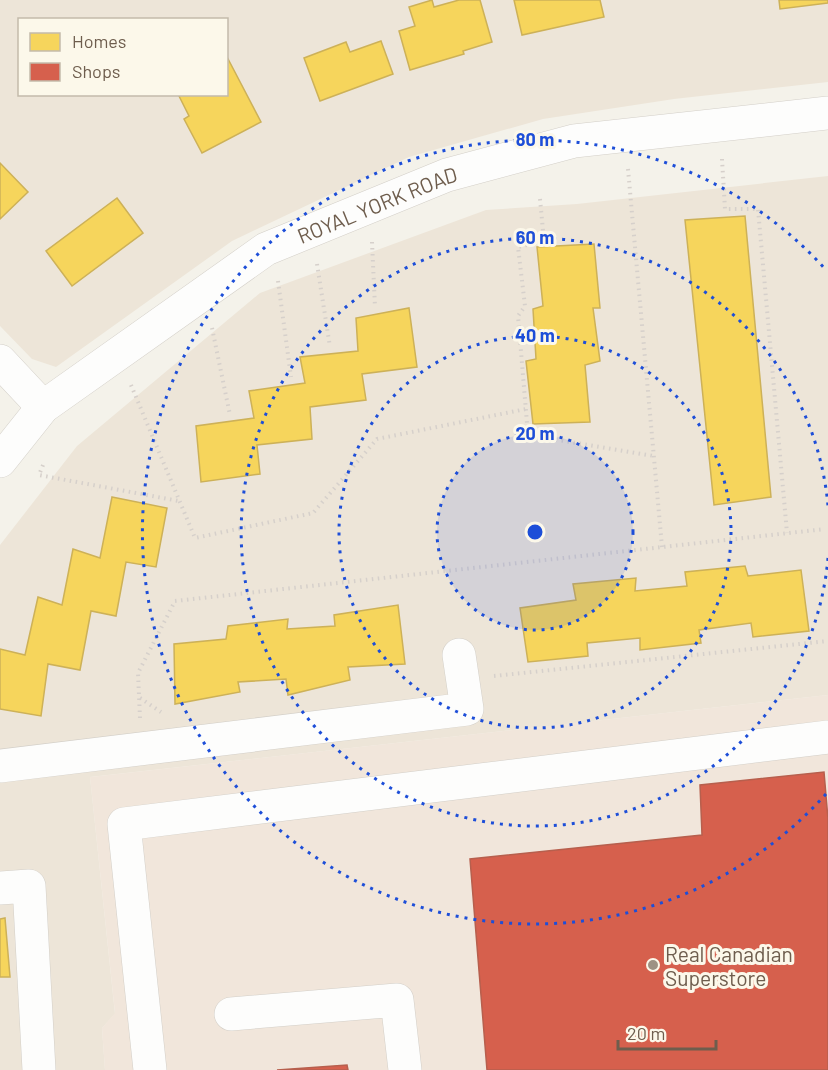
<svg xmlns="http://www.w3.org/2000/svg" width="828" height="1070" viewBox="0 0 828 1070" font-family="Barlow,sans-serif">
	<rect width="100%" height="100%" fill="#f4f2ea"/>
	<g fill="#ede5d8" fill-rule="evenodd">
		<path d="M0,0h828v82l-154,17 -131,20 -134,38 -177,84 -176,126 -24,-8 -32,-33zM20,20h206v74h-206z"/>
		<polygon points="828,176 828,695 90,777 115,1014 102,1028 105,1070 0,1070 0,545 77,446 260,293 486,210 577,204"/>
	</g>
	<polygon fill="#f1e6db" points="828,695 828,1070 105,1070 102,1028 115,1013 90,777"/>
	<g fill="#f6d55c" stroke="#cdb158" stroke-width="1.5">
		<polygon points="432,0 434,7 459,0 480,0 492,42 463,51 464,54 410,70 399,31 415,26 409,7"/>
		<polygon points="514,0 600,0 604,17 522,35"/>
		<polygon points="779,0 828,0 828,3 780,9"/>
		<polygon points="381,41 393,74 320,101 304,58 346,42 350,52"/>
		<polygon points="226,55 261,122 202,153 184,119 189,116 178,94 226,94"/>
		<polygon points="0,163 28,192 0,219"/>
		<polygon points="117,198 143,233 72,286 46,251"/>
		<polygon points="745,216 771,497 714,505 685,220"/>
		<polygon points="594,244 600,308 593,308 600,361 585,365 590,422 533,424 526,361 536,359 533,309 543,306 537,247"/>
		<polygon points="409,308 417,367 362,374 366,400 310,407 312,439 257,445 260,474 201,482 196,426 254,418 249,391 305,383 300,357 358,351 356,318"/>
		<polygon points="112,497 167,508 156,567 126,562 116,616 91,611 80,670 48,664 41,716 0,709 0,649 25,655 38,597 62,605 73,549 100,558"/>
		<polygon points="745,566 748,576 801,570 809,631 753,637 751,623 699,630 701,643 640,650 640,638 587,643 588,656 528,662 520,608 576,600 573,584 636,578 635,591 687,586 685,572"/>
		<polygon points="398,605 405,664 348,667 350,680 288,695 286,679 238,682 240,692 175,704 174,644 226,639 228,626 288,619 287,629 335,626 334,615"/>
		<polygon points="5,918 10,977 0,977 0,919"/>
	</g>
	<g fill="#d6604d" stroke="#b75f4d" stroke-width="1.5">
		<polygon points="824,772 828,819 828,1070 487,1070 470,859 702,835 700,785"/>
		<polygon points="347,1065 348,1070 277,1070"/>
	</g>
	<g fill="none" stroke-linecap="round" stroke-linejoin="round">
		<defs>
			<g id="minor">
				<polyline points="0,361 43,407"/>
				<path id="s1" d="M0,461l43,-54 223,-158 181,-74 127,-34 254,-28"/>
				<polyline points="0,766 467,709 459,655"/>
				<polyline points="0,888 29,886 39,1070"/>
				<polyline points="231,1014 397,1000 405,1070"/>
				<polyline points="150,1070 124,824 828,737"/>
			</g>
		</defs>
		<use href="#minor" stroke="#d3cfc8" stroke-width="34"/>
		<g stroke="#d6d0cb" stroke-width="4" stroke-dasharray="1.5 4.5" stroke-linecap="butt">
			<polyline points="722,159 725,209 758,209 787,533"/>
			<polyline points="628,169 662,547"/>
			<polyline points="540,199 544,241 518,247 525,306 518,316 528,435 654,456"/>
			<polyline points="372,242 375,307"/>
			<polyline points="317,264 330,347"/>
			<polyline points="278,281 291,377"/>
			<polyline points="212,328 230,415"/>
			<polyline points="131,385 195,538 313,513 377,439 526,409"/>
			<polyline points="43,465 39,475 179,501"/>
			<polyline points="494,676 828,641"/>
			<polyline points="140,698 161,712"/>
			<polyline points="140,718 138,673 175,601 825,529"/>
		</g>
		<use href="#minor" stroke="#fdfdfc" stroke-width="33"/>
	</g>
	<circle cx="535" cy="532" r="98" fill="#1d4ed8" fill-opacity=".12"/>
	<g fill="none" stroke="#1d4ed8" stroke-width="3" stroke-dasharray="3 6">
		<circle cx="535" cy="532" r="98"/>
		<circle cx="535" cy="532" r="196"/>
		<path d="M828 558A294 294 0 1 1 828 506"/>
		<path d="M826 794A392 392 0 1 1 826 270"/>
	</g>
	<circle fill="#9d9184" stroke="#fcf8ea" stroke-width="2" cx="653" cy="965" r="6"/>
	<g text-anchor="middle" dominant-baseline="central" stroke-width="6" stroke-linejoin="round" paint-order="stroke">
		<g font-size="21" fill="#6e5d4d" stroke="#fcf8ea">
			<text stroke="none"><textPath href="#s1" startOffset="462">ROYAL YORK ROAD</textPath></text>
		</g>
		<g font-size="21" fill="#6e5d4d" stroke="#fcf8ea" text-anchor="start">
			<text x="665" y="953">Real Canadian<tspan x="665" dy="24">Superstore</tspan></text>
		</g>
	</g>
	<circle cx="535" cy="532" r="9" fill="#1d4ed8" stroke="#fcf8ea" stroke-width="3"/>
	<g font-size="18" text-anchor="middle" font-weight="bold" fill="#1d4ed8" stroke="#fcf8ea" stroke-width="6" stroke-linejoin="round" paint-order="stroke">
		<text x="535" y="146">80 m</text>
		<text x="535" y="244">60 m</text>
		<text x="535" y="342">40 m</text>
		<text x="535" y="440">20 m</text>
	</g>
	<rect x="18" y="18" width="210" height="78" fill="#fcf8ea" stroke="#c3baab" stroke-width="1.5"/>
	<rect x="30" y="33" width="30" height="18" fill="#f6d55c" stroke="#c3baab" stroke-width="1.5"/>
	<text x="72" y="48" font-size="18" fill="#6e5d4d">Homes</text>
	<rect x="30" y="63" width="30" height="18" fill="#d6604d" stroke="#c3baab" stroke-width="1.5"/>
	<text x="72" y="78" font-size="18" fill="#6e5d4d">Shops</text>
	<path d="M618 1040v9h98v-9" fill="none" stroke="#6e5d4d" stroke-width="3"/>
	<text x="627" y="1040" font-size="18" fill="#6e5d4d" stroke="#fcf8ea" stroke-width="4.5" paint-order="stroke">20 m</text>
</svg>
